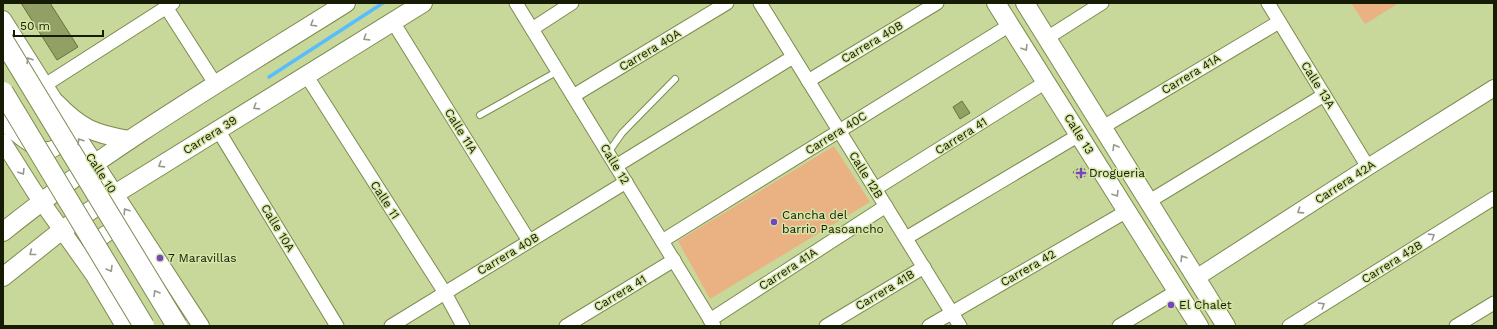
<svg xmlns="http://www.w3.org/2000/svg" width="1497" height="329" viewBox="0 0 1497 329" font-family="'Work Sans',sans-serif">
	<rect width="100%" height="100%" fill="#c8d89a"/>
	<g fill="#eab183">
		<polygon points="1351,3 1399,3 1365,24"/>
		<polygon points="834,146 870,202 710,299 678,241"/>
	</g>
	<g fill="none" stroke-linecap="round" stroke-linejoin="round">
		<polyline stroke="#57bdfd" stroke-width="3.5" points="269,77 383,3"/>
	</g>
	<g fill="#92a065" stroke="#667339">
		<polygon points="21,3 50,3 78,47 57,60"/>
		<polygon points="962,101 970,113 960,119 953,107"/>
		<polygon points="1082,166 1088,174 1079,180 1073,172"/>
	</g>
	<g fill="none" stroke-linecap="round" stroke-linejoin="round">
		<defs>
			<g id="service">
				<polyline points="480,115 558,71"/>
				<polyline points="608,153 622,133 675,79"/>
			</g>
			<g id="minor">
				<polyline points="516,3 714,326"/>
				<polyline points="760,3 960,326"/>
				<polyline points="1268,3 1368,167"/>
				<polyline points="166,7 216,85"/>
				<polyline points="393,22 529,241"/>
				<polyline points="532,29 572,3"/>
				<polyline points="1047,38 1102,3"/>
				<polyline points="306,75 445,293 463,326"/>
				<polyline points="808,81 937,3"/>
				<polyline points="45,85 173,3"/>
				<polyline points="573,96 727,3"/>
				<polyline points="1103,127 1279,22"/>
				<polyline points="218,130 337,326"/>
				<polyline points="616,166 793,57"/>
				<polyline points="875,189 1046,82"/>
				<polyline points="1148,202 1324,95"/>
				<polyline points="906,238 1079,135"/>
				<polyline points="662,241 1010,25"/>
				<polyline points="710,320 886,206"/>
				<polyline points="391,326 626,182"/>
				<polyline points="566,326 674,260"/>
				<polyline points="826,326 924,267"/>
				<polyline points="929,326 1127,211"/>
				<polyline points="1119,326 1177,291"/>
				<polyline points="1289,326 1494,198"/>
				<polyline points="1456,326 1494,303"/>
			</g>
			<g id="tertiary">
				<polyline points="3,19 65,117 201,326"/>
				<path d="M3,122c18,15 54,52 62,5"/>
				<polyline points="3,142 34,191 93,274 124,326"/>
				<path d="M91,253c6,-15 20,-28 37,-21"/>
				<polyline points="1196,278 1368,167 1494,88"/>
			</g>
			<g id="secondary">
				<polyline points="996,3 1199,326"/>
				<polyline points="1025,3 1226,326"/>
				<path d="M56,103c25,26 39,31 73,37"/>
				<path d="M3,232c107,-86 227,-156 343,-229"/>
				<polyline points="3,277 62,230 115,194 423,3"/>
			</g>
		</defs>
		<use href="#service" stroke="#7d8b50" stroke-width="8"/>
		<use href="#minor" stroke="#7d8b50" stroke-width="15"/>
		<use href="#tertiary" stroke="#7d8b50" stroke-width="18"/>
		<use href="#secondary" stroke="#7d8b50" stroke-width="20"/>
		<use href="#service" stroke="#fff" stroke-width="6"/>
		<use href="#minor" stroke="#fff" stroke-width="13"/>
		<use href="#tertiary" stroke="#fff" stroke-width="16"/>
		<use href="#secondary" stroke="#fff" stroke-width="18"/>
		<defs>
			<g id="primary-bridge">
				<polyline points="3,40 177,326"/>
				<polyline points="3,92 144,326"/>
			</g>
		</defs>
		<use href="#primary-bridge" stroke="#7d8b50" stroke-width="22" stroke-linecap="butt"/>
		<use href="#primary-bridge" stroke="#fff" stroke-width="20"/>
	</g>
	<defs><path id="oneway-chevron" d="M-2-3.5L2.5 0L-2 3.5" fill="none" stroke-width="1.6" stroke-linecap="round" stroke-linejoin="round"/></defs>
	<g stroke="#96988e">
		<use href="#oneway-chevron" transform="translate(313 24) rotate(148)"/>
		<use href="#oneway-chevron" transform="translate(366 38) rotate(148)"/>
		<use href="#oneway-chevron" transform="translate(1025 48) rotate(58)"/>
		<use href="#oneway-chevron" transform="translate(29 60) rotate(-122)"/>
		<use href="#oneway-chevron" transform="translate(256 107) rotate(148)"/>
		<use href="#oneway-chevron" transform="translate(80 141) rotate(-123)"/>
		<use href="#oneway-chevron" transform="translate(1115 147) rotate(-121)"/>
		<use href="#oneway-chevron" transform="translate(161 165) rotate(148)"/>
		<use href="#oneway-chevron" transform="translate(22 172) rotate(58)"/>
		<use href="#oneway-chevron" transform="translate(1116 194) rotate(58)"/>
		<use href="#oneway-chevron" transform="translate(126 211) rotate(-123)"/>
		<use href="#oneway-chevron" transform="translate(1300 211) rotate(147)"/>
		<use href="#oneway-chevron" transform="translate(1432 236) rotate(-32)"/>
		<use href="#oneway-chevron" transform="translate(32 253) rotate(142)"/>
		<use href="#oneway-chevron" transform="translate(1183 258) rotate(-122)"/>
		<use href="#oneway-chevron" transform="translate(110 269) rotate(59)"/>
		<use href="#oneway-chevron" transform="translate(156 293) rotate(-121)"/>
		<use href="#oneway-chevron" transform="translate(1322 305) rotate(-32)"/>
	</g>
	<g fill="#7844bc" stroke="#d5e5a6" stroke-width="1.5">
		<path d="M1079 167h4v4h4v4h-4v4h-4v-4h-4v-4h4z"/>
		<circle cx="774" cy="222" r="4"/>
		<circle cx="160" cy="258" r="4"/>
		<circle cx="1171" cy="305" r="4"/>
	</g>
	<g text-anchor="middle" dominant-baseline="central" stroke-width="3" stroke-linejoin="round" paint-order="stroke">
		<g font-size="12" fill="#161b04" stroke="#d5e5a6">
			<text transform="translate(872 42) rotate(-31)">Carrera 40B</text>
			<text transform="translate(650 50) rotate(-31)">Carrera 40A</text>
			<text transform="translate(1191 74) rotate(-31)">Carrera 41A</text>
			<text transform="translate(1318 85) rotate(58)">Calle 13A</text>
			<text transform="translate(461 131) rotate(58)">Calle 11A</text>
			<text transform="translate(836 133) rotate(-32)">Carrera 40C</text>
			<text transform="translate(1079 134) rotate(58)">Calle 13</text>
			<text transform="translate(210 135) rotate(-32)">Carrera 39</text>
			<text transform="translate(961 136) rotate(-32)">Carrera 41</text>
			<text transform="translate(615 164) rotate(59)">Calle 12</text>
			<text transform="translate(101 173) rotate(57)">Calle 10</text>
			<text transform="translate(866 175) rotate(58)">Calle 12B</text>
			<text transform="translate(1345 182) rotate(-33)">Carrera 42A</text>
			<text transform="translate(385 200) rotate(57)">Calle 11</text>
			<text transform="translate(278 228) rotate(59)">Calle 10A</text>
			<text transform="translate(508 254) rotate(-31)">Carrera 40B</text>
			<text transform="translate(1392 262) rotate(-32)">Carrera 42B</text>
			<text transform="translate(1028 268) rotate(-30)">Carrera 42</text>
			<text transform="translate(788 269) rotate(-33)">Carrera 41A</text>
			<text transform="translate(885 290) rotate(-31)">Carrera 41B</text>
			<text transform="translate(620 293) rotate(-31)">Carrera 41</text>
		</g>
		<g font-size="12" fill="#161b04" stroke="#d5e5a6" text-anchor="start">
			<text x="1089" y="173">Drogueria</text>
			<text x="782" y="215">Cancha del<tspan x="782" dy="14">barrio Pasoancho</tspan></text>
			<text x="168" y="258">7 Maravillas</text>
			<text x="1179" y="305">El Chalet</text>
		</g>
	</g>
	<rect width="1497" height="329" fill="none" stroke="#161b04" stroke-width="8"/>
	<path d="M14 30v6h89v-6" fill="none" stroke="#161b04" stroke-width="2"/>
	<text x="20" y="30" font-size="12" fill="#161b04" stroke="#d5e5a6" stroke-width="3" paint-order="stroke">50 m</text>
</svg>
